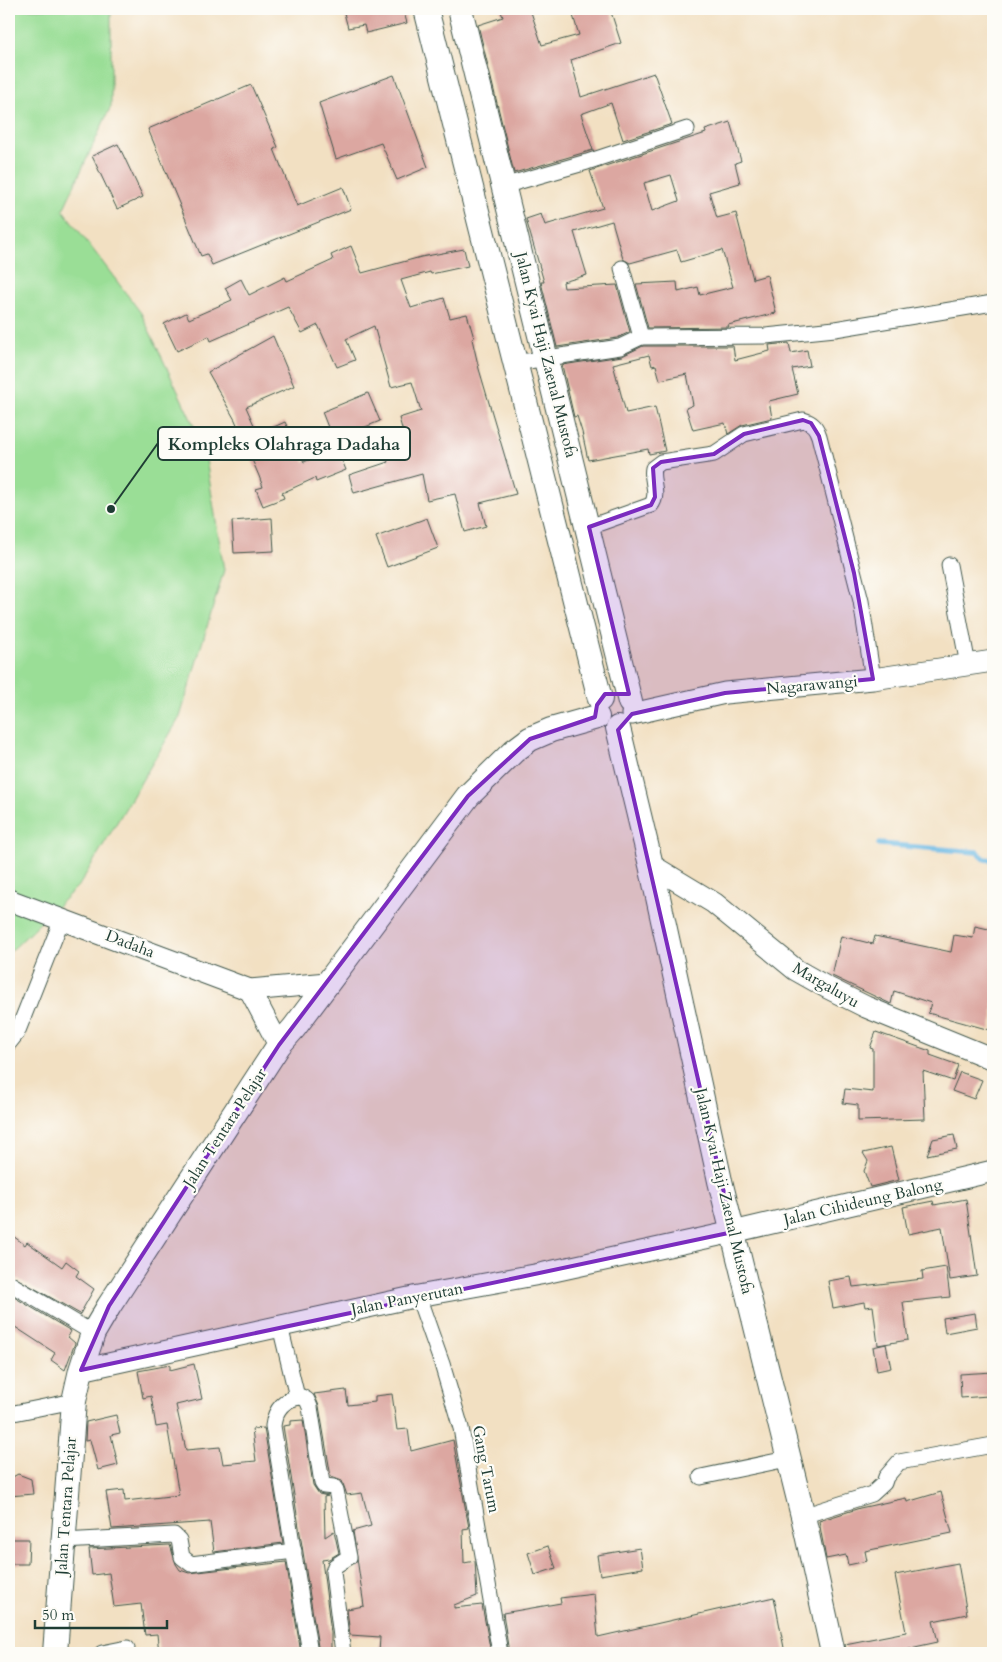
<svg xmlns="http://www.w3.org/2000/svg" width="1002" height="1662" viewBox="0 0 1002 1662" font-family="Cardo,serif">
	<rect width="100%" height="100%" fill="#fdfcf7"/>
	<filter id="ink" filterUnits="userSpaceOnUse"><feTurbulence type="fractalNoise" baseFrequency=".02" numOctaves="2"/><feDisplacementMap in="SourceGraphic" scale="10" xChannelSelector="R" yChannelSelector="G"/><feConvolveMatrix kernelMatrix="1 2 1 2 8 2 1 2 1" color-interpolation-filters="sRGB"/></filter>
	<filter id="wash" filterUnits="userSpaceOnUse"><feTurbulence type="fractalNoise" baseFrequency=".0096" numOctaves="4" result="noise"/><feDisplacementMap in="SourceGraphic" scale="20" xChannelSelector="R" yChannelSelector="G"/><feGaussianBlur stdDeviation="1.12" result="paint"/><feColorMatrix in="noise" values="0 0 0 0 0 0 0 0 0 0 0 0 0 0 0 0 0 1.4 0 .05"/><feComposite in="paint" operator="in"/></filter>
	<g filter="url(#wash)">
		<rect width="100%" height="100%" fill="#f2e0c2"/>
		<polygon fill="#9ade96" stroke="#5c8e65" points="9,9 111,9 111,106 63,210 141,313 204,447 224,570 180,717 80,884 9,953"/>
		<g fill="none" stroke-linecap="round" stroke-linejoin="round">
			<polyline stroke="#69b8e3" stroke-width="5.5" points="879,844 977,852 985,859 993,860"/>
		</g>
		<g id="blocks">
			<g fill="#dca7a1" fill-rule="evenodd">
				<polygon points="360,9 403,9 407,23 366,33 364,25 348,28 344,13"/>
				<polygon points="500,9 530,9 542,45 579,35 571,9 610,9 621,43 571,60 581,97 654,73 672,124 623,140 611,103 581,114 593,150 514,173 478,25 503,17"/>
				<polygon points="394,75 428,167 397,180 381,143 336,159 319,103"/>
				<polygon points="251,85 278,147 274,149 297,206 343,187 351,209 212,265 207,254 201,256 148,129"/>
				<path d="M730,122l11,39 -6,2 5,20 -31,9 8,26 19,-5 17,66 14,-4 9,38 -48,12 1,2 -81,1 -12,-44 41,-2 1,10 20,-5 2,8 33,-8 -11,-37 -41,12 -4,-12 -47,13 -7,-4 -11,-38 -38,11 13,43 -24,7 1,6 53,-3 13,47 -13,6 -60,9 -16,-65h3l-18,-63 15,-5 4,11 58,-17 -13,-37 116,-38 -1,-3zM671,175l8,26 -27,10 -8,-28z"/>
				<polygon points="118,144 143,197 117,209 92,156"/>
				<polygon points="351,246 362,273 421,257 464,249 468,266 431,274 430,272 401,280 411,308 444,298 450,318 467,314 474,338 472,339 479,369 516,494 480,503 486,526 465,532 455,494 427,500 422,474 354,493 349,475 388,462 384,451 406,443 399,418 421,411 412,382 391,387 374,326 346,339 355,360 337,367 318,325 302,333 288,307 211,341 209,336 177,351 164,324 186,313 189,319 232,300 225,288 241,279 249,295 285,277 287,281 333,260 331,255"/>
				<polygon points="273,336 294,386 246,407 258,434 285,422 304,462 337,448 346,470 316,482 315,478 282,493 284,498 263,506 256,489 263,487 259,476 235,420 208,372"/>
				<polygon points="789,343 791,353 807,350 810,366 792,369 798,394 769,401 772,418 742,425 728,434 725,423 693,430 686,408 693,405 687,374 660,380 656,365 652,366 649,355 613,364 626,413 655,407 665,451 649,454 648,449 588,460 582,432 577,416 574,417 562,365 622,356 643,346 733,346 735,360 770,351 769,345"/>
				<polygon points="368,393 380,421 333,440 322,412"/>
				<polygon points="272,518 274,551 234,553 232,521"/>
				<polygon points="427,518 438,548 387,567 376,537"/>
				<polygon points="975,926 993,930 993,1017 990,1030 928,1013 931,1003 894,991 891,1004 832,976 841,936 873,944 875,936 951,952 954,935 973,938"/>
				<polygon points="876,1032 930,1051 930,1055 958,1065 953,1081 923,1071 925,1119 858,1121 858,1105 843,1103 845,1089 873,1092 873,1049 870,1048"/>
				<polygon points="960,1072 982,1080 974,1099 952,1091"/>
				<polygon points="954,1135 957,1149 927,1155 933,1139"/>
				<polygon points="891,1147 899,1180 870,1187 864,1171 868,1161 863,1153"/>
				<polygon points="966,1199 977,1276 950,1280 942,1227 908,1234 903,1207 933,1201 934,1205"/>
				<polygon points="9,1233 25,1245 27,1242 62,1267 66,1261 79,1271 76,1276 94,1289 80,1314 9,1274"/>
				<polygon points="946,1267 950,1297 903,1302 908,1340 878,1345 873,1306 865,1307 864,1302 833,1308 828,1281 851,1277 853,1287 923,1279 922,1271"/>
				<polygon points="9,1294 71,1331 68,1337 75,1343 65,1370 51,1360 55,1353 9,1323"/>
				<polygon points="975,1313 977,1327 945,1333 943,1318"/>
				<polygon points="886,1344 891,1368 877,1371 873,1347"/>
				<polygon points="194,1364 202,1399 176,1405 186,1450 220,1447 223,1464 256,1461 252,1429 264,1428 283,1543 214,1552 210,1522 112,1529 106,1492 124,1490 125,1501 179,1495 167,1425 156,1427 151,1396 143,1398 138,1371 170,1365 170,1370"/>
				<polygon points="993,1372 993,1391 988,1391 988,1396 961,1398 960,1374"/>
				<polygon points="346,1390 348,1405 375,1402 375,1396 392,1394 397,1430 408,1429 411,1451 453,1440 469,1528 463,1529 464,1563 475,1561 477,1596 454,1605 454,1608 482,1605 491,1653 379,1653 380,1637 350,1635 347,1609 364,1606 353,1531 371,1526 362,1493 347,1495 342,1481 331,1477 319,1406 314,1394"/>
				<polygon points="116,1415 120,1433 111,1435 118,1465 98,1470 90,1440 85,1441 86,1422"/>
				<polygon points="303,1420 313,1485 319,1494 328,1496 324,1497 325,1537 334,1531 339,1553 329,1559 322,1560 331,1633 331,1653 319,1653 283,1426 290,1425 290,1421"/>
				<polygon points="18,1474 31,1479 33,1494 9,1496 9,1479"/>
				<polygon points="941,1492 952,1533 865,1551 867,1561 848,1565 846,1555 826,1559 819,1521 860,1508 906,1498 907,1502"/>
				<polygon points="9,1539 29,1539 28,1564 9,1564"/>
				<polygon points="170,1545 176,1564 180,1570 189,1573 286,1562 301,1653 159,1653 157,1634 145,1635 141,1604 114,1607 109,1573 92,1575 89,1549"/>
				<polygon points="548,1546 556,1568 535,1575 528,1553"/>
				<polygon points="640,1548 643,1568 600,1575 597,1555"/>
				<polygon points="958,1563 967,1614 933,1621 938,1642 887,1653 846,1653 845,1644 906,1632 895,1575"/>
				<polygon points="594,1594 598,1637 774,1597 785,1653 509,1653 503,1613 561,1603 560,1598"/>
			</g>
		</g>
	</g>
	<g filter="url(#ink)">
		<use href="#blocks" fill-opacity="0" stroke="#3f5549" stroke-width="1"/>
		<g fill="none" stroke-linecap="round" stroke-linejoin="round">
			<defs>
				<g id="street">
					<polyline points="503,186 587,162 687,129"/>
					<polyline points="622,268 641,337"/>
					<polyline points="515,363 620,347 641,337 766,336 835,329 993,303"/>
					<path d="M589,527l62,-22c9,-11 -1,-25 2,-37l8,-6 53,-8 30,-20 59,-14c10,3 13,7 16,16l42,165 12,78"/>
					<polyline points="949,565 968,665"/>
					<polyline points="9,1043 17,1033 62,919"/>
					<polyline points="9,1283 93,1333"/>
					<polyline points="418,1296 442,1364 461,1428 500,1653"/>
					<polyline points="280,1326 297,1397"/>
					<polyline points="9,1414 74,1401"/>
					<polyline points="701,1477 787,1459"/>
					<polyline points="803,1516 872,1494 884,1483 886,1477 899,1462 993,1445"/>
					<polyline points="63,1541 174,1535 179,1540 182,1557 191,1564 294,1551"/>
					<polyline points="102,1653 127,1648"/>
					<path d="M310,1653l-37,-227c2,-17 12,-28 29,-29l5,3 3,7 12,76 2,3 10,1 2,3 13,67 -14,9 -2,6 10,81"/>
				</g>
				<g id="secondary">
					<polyline points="632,714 725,693 873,679 993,661"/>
					<polyline points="651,865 714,903 796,970 828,988 866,1007 993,1059"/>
					<polyline points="9,900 250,990 327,983"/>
					<polyline points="250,990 279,1045"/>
					<polyline points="81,1370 418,1296 540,1274 733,1232 993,1171"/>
				</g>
				<g id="primary">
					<polyline points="426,9 600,699"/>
					<polyline points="460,9 630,702"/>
					<polyline points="618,728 651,865 720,1181 803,1516 833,1653"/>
					<polyline points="55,1653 74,1401 81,1370 93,1333 109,1306 279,1045 294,1028 468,796 514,751 530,739 551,730 597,717"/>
				</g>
			</defs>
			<use href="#street" stroke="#3f5549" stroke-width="17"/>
			<use href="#secondary" stroke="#3f5549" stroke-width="23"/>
			<use href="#primary" stroke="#3f5549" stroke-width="26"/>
			<use href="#street" stroke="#fff" stroke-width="15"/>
			<use href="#secondary" stroke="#fff" stroke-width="21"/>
			<use href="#primary" stroke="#fff" stroke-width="24"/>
		</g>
	</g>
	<path fill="#7b2cbf" fill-opacity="0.2" stroke="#7b2cbf" stroke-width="4" stroke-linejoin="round" d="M803,420l8,3 8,13 35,137 19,106 -148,14 -93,21 -14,16 115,502 -652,138 28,-64 170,-261 189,-249 62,-57 65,-22 2,-12 8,-11h24l-40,-167 62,-22 4,-8 -2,-29 8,-6 53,-8 30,-20z"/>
	<g text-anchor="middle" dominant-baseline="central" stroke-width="4.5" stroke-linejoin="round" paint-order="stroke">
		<g font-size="16" fill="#1f3d34" stroke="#fdfcf7">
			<text transform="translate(546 355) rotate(76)">Jalan Kyai Haji Zaenal Mustofa</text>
			<text transform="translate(812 685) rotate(-5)">Nagarawangi</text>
			<text transform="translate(130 944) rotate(21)">Dadaha</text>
			<text transform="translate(826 985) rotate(30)">Margaluyu</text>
			<text transform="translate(225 1128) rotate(-57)">Jalan Tentara Pelajar</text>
			<text transform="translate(724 1191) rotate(77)">Jalan Kyai Haji Zaenal Mustofa</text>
			<text transform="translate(863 1202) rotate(-13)">Jalan Cihideung Balong</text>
			<text transform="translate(407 1299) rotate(-11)">Jalan Panyerutan</text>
			<text transform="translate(486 1469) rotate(79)">Gang Tarum</text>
			<text transform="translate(66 1506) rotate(-86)">Jalan Tentara Pelajar</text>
		</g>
	</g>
	<path fill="none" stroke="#1f3d34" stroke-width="2" d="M111 509L158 443"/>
	<circle fill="#1f3d34" stroke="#fdfcf7" stroke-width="2" cx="111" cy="509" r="5"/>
	<rect fill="#fdfcf7" stroke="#1f3d34" stroke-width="2" x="158" y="427" width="252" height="33" rx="5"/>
	<g font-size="18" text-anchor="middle" font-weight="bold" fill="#1f3d34">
		<text x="284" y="450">Kompleks Olahraga Dadaha</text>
	</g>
	<rect width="1002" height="1662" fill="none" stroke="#fdfcf7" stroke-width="30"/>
	<path d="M35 1620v8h132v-8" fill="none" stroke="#1f3d34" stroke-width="2.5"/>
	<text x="42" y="1620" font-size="15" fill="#1f3d34" stroke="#fdfcf7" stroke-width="4" paint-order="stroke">50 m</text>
</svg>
